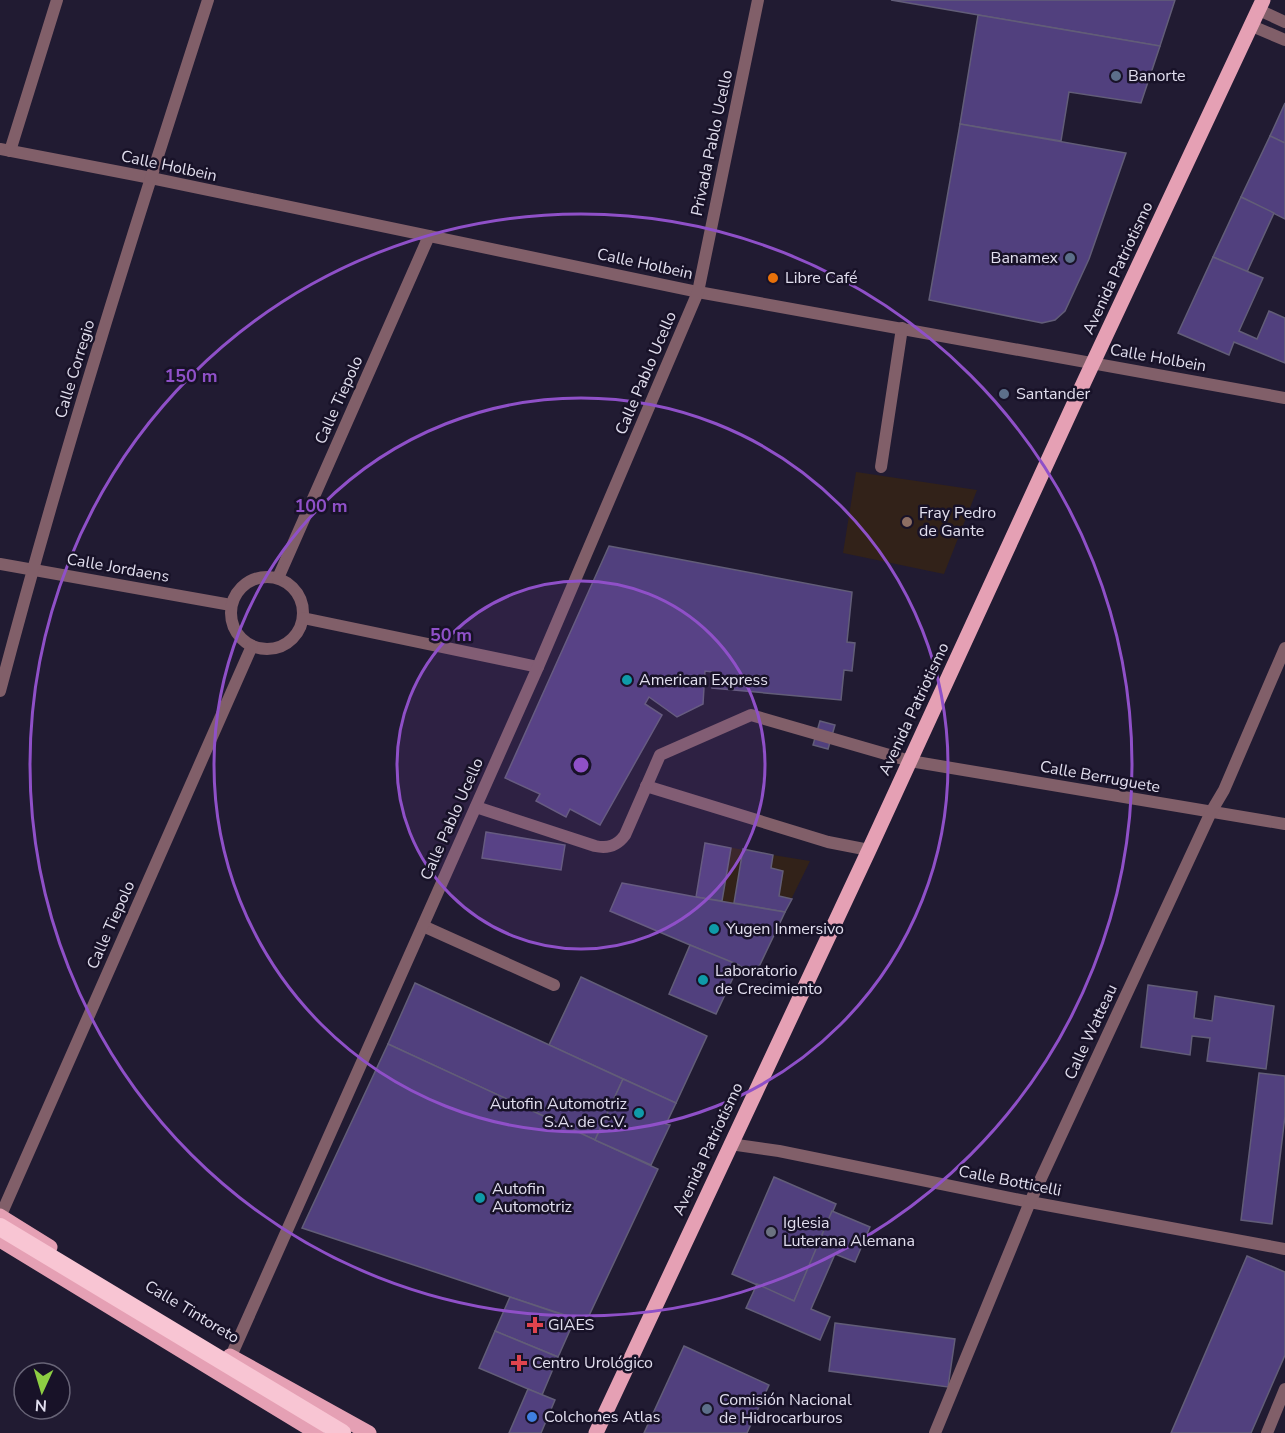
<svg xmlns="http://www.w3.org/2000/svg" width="1285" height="1433" viewBox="0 0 1285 1433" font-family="'Nunito Sans',sans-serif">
	<rect width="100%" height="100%" fill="#211b32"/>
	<g fill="#322219">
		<polygon points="856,472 977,490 944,574 843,553"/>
		<polygon points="705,843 773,855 810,861 785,912 696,897"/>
	</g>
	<g fill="#51407e" stroke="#625d78" stroke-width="1.5">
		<polygon points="891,0 1175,0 1160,46"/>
		<polygon points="978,15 1160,46 1141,103 1069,92 1061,141 960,124"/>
		<polygon points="1285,103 1285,143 1270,136"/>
		<polygon points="960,124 1126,153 1089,259 1065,311 1055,320 1042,323 929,300"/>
		<polygon points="1270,136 1285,143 1285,219 1241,197"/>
		<polygon points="1241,197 1274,213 1247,272 1213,257"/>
		<polygon points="1213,257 1263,278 1239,331 1257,339 1269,311 1285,318 1285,363 1234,342 1229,355 1178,333"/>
		<polygon points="609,546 852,592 847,642 855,643 852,671 844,670 841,700 712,688 713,672 705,671 703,704 677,717 649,697 645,704 662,715 600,825 570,809 566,817 536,801 540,794 505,778"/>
		<polygon points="820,721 835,725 828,749 813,745"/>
		<polygon points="486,832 565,845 561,870 482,858"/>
		<polygon points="705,843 731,848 722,901 696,897"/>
		<polygon points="743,849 773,855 771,868 783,871 779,896 792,899 785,912 734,903"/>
		<polygon points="622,883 696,897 785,912 756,973 610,911"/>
		<polygon points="690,945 739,965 716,1014 669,994"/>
		<polygon points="581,977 707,1036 676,1103 549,1045"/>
		<polygon points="415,983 623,1079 595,1140 388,1044"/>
		<polygon points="1148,985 1197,992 1194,1018 1212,1021 1215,996 1274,1006 1266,1069 1207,1061 1210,1038 1192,1036 1190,1055 1141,1047"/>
		<polygon points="388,1044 658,1169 586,1322 302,1228"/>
		<polygon points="1259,1073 1285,1076 1285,1116 1272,1224 1241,1220"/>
		<polygon points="623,1079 676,1103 666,1124 670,1125 651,1165 595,1140"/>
		<polygon points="774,1177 836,1204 794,1301 732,1274"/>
		<polygon points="832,1211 870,1227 855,1262 835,1254 811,1309 830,1317 820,1340 746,1308 757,1284 794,1301"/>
		<polygon points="1247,1256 1285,1272 1285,1355 1251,1433 1171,1433"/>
		<polygon points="510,1297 575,1319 558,1357 495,1331"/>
		<polygon points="835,1323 955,1339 948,1387 829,1371"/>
		<polygon points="495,1331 558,1357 542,1395 479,1368"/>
		<polygon points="684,1346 769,1385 747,1433 644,1433"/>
		<polygon points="528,1389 555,1400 541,1433 509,1433"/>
	</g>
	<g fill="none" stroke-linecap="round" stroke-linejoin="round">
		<g stroke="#815f69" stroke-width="12">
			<polyline points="1259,10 1285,22"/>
			<polyline points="1252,26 1285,40"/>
			<polyline points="881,467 902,328"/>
			<polyline points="646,786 828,842 869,850"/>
			<path d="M476,807l119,39c13,3 22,0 30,-11l35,-80 91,-40 159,46"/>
			<polyline points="423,926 554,985"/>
		</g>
		<g stroke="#815f69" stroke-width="12">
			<polyline points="0,149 151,178 698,292 1285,398"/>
			<polyline points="10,151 57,0"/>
			<polyline points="0,564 231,605"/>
			<circle cx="267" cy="613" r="36"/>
			<polyline points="278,578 429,236"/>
			<polyline points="303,618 538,667"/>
			<path d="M0,691c61,-232 134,-462 208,-691"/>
			<polyline points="910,761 1285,824"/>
			<polyline points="730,1144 779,1151 1030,1202 1285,1249"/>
			<polyline points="0,1217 252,646"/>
			<polyline points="231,1356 538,667 698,292 758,0"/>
			<polyline points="935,1433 1030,1202 1211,812 1224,790 1285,648"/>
			<polyline points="1267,1433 1285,1389"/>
		</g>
		<g stroke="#e5a0b4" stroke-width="15">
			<polyline points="0,1216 50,1247"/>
			<polyline points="0,1240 317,1433"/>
			<polyline points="230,1356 369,1433"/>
			<polyline points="596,1433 869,850 1084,382 1263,0"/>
		</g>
		<polyline stroke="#f8c5d3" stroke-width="18" points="0,1227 342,1433"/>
	</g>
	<circle cx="581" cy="765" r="184" fill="#8f50c8" fill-opacity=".12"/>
	<g fill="none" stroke="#8f50c8" stroke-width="3">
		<circle cx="581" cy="765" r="184"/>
		<circle cx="581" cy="765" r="367"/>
		<circle cx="581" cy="765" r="551"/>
	</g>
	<g fill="#5c6f8a" stroke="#181228" stroke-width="2">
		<circle cx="1116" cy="76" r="6"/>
		<circle cx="1070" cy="258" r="6"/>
		<circle cx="1004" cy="394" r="6"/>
		<circle cx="707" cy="1409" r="6"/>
	</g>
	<circle fill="#e8710a" stroke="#181228" stroke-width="2" cx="773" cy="278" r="6"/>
	<circle fill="#8d6e63" stroke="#181228" stroke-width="2" cx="907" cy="522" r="6"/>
	<g fill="#0f9aa8" stroke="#181228" stroke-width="2">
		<circle cx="627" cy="680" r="6"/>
		<circle cx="714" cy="929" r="6"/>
		<circle cx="703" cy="980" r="6"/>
		<circle cx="639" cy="1113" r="6"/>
		<circle cx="480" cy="1198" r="6"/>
	</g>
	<circle fill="#6b7280" stroke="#181228" stroke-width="2" cx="771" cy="1232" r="6"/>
	<g fill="#e0444e" stroke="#181228" stroke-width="2">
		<path d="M532 1316h6v6h6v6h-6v6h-6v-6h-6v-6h6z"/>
		<path d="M516 1354h6v6h6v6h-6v6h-6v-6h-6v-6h6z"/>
	</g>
	<circle fill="#3f7fe0" stroke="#181228" stroke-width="2" cx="532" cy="1417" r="6"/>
	<g text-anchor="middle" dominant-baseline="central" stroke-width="5" stroke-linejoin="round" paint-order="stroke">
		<g font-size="16" fill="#e1deee" stroke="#181228" text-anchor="start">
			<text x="1128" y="76">Banorte</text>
			<text x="1058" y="258" text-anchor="end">Banamex</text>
			<text x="785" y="278">Libre Café</text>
			<text x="1016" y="394">Santander</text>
			<text x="919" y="513">Fray Pedro<tspan x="919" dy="18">de Gante</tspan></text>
			<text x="639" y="680">American Express</text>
			<text x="726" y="929">Yugen Inmersivo</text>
			<text x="715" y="971">Laboratorio<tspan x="715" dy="18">de Crecimiento</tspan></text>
			<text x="627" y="1104" text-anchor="end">Autofin Automotriz<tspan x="627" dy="18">S.A. de C.V.</tspan></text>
			<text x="492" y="1189">Autofin<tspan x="492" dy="18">Automotriz</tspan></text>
			<text x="783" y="1223">Iglesia<tspan x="783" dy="18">Luterana Alemana</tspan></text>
			<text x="548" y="1325">GIAES</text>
			<text x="532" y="1363">Centro Urológico</text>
			<text x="719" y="1400">Comisión Nacional<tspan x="719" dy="18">de Hidrocarburos</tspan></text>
			<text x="544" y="1417">Colchones Atlas</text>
		</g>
		<g font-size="16" fill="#e1deee" stroke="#181228">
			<text transform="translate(712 143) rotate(-78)">Privada Pablo Ucello</text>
			<text transform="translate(169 166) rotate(12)">Calle Holbein</text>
			<text transform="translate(645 264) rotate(12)">Calle Holbein</text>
			<text transform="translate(1118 268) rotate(-65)">Avenida Patriotismo</text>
			<text transform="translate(1158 358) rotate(10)">Calle Holbein</text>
			<text transform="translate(75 369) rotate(-73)">Calle Corregio</text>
			<text transform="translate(646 373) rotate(-67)">Calle Pablo Ucello</text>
			<text transform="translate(339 400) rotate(-66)">Calle Tiepolo</text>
			<text transform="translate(118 568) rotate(10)">Calle Jordaens</text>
			<text transform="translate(914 709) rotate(-65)">Avenida Patriotismo</text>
			<text transform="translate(1100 777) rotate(10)">Calle Berruguete</text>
			<text transform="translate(452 819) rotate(-66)">Calle Pablo Ucello</text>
			<text transform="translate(111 925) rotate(-66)">Calle Tiepolo</text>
			<text transform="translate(1091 1032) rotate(-65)">Calle Watteau</text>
			<text transform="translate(708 1149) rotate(-65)">Avenida Patriotismo</text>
			<text transform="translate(1010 1181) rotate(11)">Calle Botticelli</text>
			<text transform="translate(192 1312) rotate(31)">Calle Tintoreto</text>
		</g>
	</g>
	<circle cx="581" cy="765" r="9" fill="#8f50c8" stroke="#181228" stroke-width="3"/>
	<g font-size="18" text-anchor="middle" font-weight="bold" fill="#8f50c8" stroke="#181228" stroke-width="5" stroke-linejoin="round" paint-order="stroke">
		<text x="191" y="382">150 m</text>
		<text x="321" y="512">100 m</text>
		<text x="451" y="641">50 m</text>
	</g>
	<g transform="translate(42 1391) rotate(184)"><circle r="28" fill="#181228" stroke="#686477" stroke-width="1.5"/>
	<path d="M0-4.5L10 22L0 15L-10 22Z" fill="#8ece43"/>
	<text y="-9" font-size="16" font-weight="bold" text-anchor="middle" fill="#e1deee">N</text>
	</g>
</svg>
